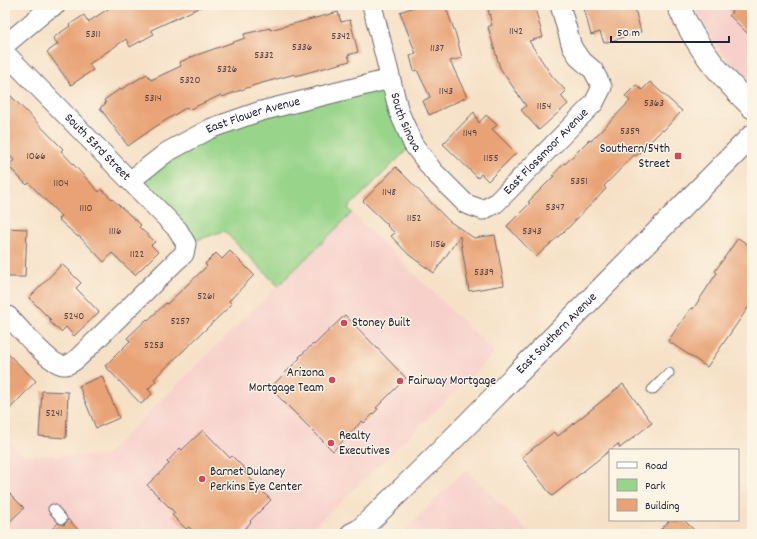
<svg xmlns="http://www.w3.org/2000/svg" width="757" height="539" viewBox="0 0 757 539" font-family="Dekko,sans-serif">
	<rect width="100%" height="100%" fill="#fcf5e5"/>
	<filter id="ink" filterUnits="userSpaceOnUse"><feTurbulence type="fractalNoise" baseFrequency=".025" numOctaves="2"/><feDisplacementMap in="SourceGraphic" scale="8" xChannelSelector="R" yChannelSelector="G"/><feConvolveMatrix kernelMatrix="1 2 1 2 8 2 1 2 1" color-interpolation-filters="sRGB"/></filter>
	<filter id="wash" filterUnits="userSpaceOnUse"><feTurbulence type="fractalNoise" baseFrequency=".012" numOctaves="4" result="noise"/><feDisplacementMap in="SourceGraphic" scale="16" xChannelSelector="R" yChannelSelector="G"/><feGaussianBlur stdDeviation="0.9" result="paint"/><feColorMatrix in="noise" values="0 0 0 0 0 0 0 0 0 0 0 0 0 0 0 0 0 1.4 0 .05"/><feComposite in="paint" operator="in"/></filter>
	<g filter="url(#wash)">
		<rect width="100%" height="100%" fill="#f6e1c7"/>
		<g fill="#f7d0cb">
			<polygon points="693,5 752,5 752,80 742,77 714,43"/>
			<polygon points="352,213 495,353 345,498 305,534 5,534 5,437 23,455 105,456"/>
			<polygon points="466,469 530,534 401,534"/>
		</g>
		<polygon fill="#98d489" stroke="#5d7b62" points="390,79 413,144 348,208 352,213 278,286 224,231 186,244 130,181 212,128"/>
		<g id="blocks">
			<g fill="#e8a275">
				<polygon points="114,5 205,5 151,30 154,34 130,47 126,39 89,64 93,70 71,85 47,52 58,44 53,38 70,26 69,25 84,15 88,22"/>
				<polygon points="419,5 445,5 456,35 462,58 450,61 467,97 429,115 423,101 430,97 417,70 414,71 410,56 416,54 400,12"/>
				<polygon points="487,5 534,5 543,37 529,41 552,76 566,91 561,96 568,104 539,130 521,110 526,106 500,68 488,27 492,25"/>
				<polygon points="583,5 634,5 641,32 604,43 600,32 591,35"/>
				<polygon points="724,5 752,5 752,38 729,15 732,12"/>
				<polygon points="338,12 341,22 350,20 358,52 348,55 350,61 295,76 295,74 255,85 222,97 221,95 188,110 187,107 155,127 128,146 100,108 106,103 104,100 120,89 120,90 147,74 151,80 181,66 180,62 194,56 245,38 244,34 270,28 270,30"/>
				<polygon points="650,82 682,111 663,131 662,130 636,156 634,155 604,186 606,189 562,234 561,234 536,257 507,226 530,203 528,202 554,176 553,175 564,163 565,164 589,140 591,141 630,101 625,96 636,85 642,90"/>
				<polygon points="5,90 63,149 61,151 99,192 101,189 141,225 139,227 155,242 151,245 158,252 135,275 112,253 104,262 79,236 78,237 58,219 61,216 29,183 27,185 8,166 14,160 5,151"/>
				<polygon points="474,112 479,123 486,115 497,125 492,129 516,153 488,181 481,174 478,178 443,144"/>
				<polygon points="396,167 449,221 474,238 495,235 504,285 469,291 460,236 434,273 409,255 391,236 395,233 387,226 388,225 363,201"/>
				<polygon points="5,228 27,229 25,277 5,277"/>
				<polygon points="738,238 752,247 752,302 707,367 668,341 691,308 693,309 717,273 715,271"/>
				<polygon points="230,251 254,275 229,301 232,304 154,379 156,381 148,389 152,394 141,404 105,366 130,341 127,338 147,319 148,320 166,303 167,304 207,266 205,264 216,253 222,259"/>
				<polygon points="62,264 81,283 76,288 99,312 74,336 66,327 61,332 50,322 51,320 29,298"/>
				<polygon points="345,315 406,378 376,408 378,409 364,423 362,421 333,451 270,388 300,358 299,357 313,344 314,345"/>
				<polygon points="5,351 36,381 5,414"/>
				<polygon points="102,376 119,418 96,428 79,386"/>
				<polygon points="623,384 652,423 620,448 618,444 552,496 522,457 554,432 558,436"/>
				<polygon points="42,391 68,392 66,438 39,436"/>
				<polygon points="203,430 230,458 232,456 246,470 244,472 271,500 250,521 251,522 240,534 195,534 189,527 186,529 172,515 175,513 147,485 169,464 167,462 180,448 182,450"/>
				<polygon points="5,489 24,508 5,526"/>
				<polygon points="68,519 82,534 47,534 58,523 64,525 66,523"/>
				<polygon points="670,520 684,520 698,534 656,534"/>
			</g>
		</g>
	</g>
	<g filter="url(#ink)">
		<use href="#blocks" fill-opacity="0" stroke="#6c656c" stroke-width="1"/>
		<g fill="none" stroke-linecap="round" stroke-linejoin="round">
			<defs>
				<g id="service">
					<polyline points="652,390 669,373"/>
					<polyline points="53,509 62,519"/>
				</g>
				<g id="minor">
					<path id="s1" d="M372,5l27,107 14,32 20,27 33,33 17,6 13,-7 98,-100 8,-16 -9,-17 -13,-11 -8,-12 -12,-42"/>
					<polyline points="5,45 47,10 56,5"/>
					<path id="s2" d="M5,53l173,177 8,14 -2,10 -8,7 -95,94c-4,4 -9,9 -15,10 -14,3 -47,-38 -58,-49l-3,-1"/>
					<path id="s3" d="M130,181l37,-29 45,-24 49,-17 129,-32"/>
				</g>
				<path id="tertiary" d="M678,5c17,41 43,71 74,102"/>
				<g id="secondary">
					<path id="s4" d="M352,534l8,-4 75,-73 317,-321"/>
				</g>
			</defs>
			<use href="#service" stroke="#6c656c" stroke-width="11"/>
			<use href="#minor" stroke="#6c656c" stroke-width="21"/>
			<use href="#tertiary" stroke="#6c656c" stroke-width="24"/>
			<use href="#secondary" stroke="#6c656c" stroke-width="24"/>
			<use href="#service" stroke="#fff" stroke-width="9"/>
			<use href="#minor" stroke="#fff" stroke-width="19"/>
			<use href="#tertiary" stroke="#fff" stroke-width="22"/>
			<use href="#secondary" stroke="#fff" stroke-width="22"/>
		</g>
	</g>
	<g fill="#d1495b" stroke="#fcf5e5" stroke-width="1.5">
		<rect x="674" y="152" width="8" height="8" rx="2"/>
		<circle cx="344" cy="323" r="4"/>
		<circle cx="332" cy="380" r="4"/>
		<circle cx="400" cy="381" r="4"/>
		<circle cx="331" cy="443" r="4"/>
		<circle cx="202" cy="479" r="4"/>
	</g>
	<g text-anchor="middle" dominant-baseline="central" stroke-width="3" stroke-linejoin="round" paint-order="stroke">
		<g font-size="11" fill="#54424a">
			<text x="516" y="32">1142</text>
			<text x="93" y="35">5311</text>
			<text x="341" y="37">5342</text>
			<text x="302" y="48">5336</text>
			<text x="437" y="49">1137</text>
			<text x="264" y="56">5332</text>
			<text x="227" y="70">5326</text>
			<text x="190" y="81">5320</text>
			<text x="446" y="92">1143</text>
			<text x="153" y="99">5314</text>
			<text x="654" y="104">5363</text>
			<text x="544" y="107">1154</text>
			<text x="630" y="132">5359</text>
			<text x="470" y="134">1149</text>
			<text x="36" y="157">1066</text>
			<text x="491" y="159">1155</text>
			<text x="579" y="182">5351</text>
			<text x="61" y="184">1104</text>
			<text x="389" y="193">1148</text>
			<text x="555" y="208">5347</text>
			<text x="86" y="209">1110</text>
			<text x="414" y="219">1152</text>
			<text x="115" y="232">1116</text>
			<text x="532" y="232">5343</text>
			<text x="438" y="245">1156</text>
			<text x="137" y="255">1122</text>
			<text x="484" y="273">5339</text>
			<text x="206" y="297">5261</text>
			<text x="74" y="317">5240</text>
			<text x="180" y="322">5257</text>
			<text x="154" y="346">5253</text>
			<text x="54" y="414">5241</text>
		</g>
		<g font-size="13" fill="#22223b" stroke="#fcf5e5">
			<text stroke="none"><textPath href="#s3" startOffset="141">East Flower Avenue</textPath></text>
			<text stroke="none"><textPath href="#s1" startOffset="122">South Sinova</textPath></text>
			<text stroke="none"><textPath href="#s2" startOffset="132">South 53rd Street</textPath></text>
			<text stroke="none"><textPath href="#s1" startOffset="330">East Flossmoor Avenue</textPath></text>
			<text stroke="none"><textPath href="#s4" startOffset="287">East Southern Avenue</textPath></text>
		</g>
		<g font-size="13" fill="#22223b" stroke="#fcf5e5" text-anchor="start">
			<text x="670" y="149" text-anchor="end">Southern/54th<tspan x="670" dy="15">Street</tspan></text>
			<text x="352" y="323">Stoney Built</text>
			<text x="324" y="373" text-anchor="end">Arizona<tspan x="324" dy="15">Mortgage Team</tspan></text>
			<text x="408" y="381">Fairway Mortgage</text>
			<text x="339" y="436">Realty<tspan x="339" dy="15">Executives</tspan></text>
			<text x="210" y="472">Barnet Dulaney<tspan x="210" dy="15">Perkins Eye Center</tspan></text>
		</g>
	</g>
	<rect width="757" height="539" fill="none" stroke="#fcf5e5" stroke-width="20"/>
	<rect x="609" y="449" width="130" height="72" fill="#fcf5e5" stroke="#a5a1a1"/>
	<rect x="617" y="462" width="20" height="6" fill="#ffffff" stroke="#a5a1a1"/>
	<text x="645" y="469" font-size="12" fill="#22223b">Road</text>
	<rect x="617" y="479" width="20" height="12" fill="#98d489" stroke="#a5a1a1"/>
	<text x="645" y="489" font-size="12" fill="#22223b">Park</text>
	<rect x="617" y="499" width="20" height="12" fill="#e8a275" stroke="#a5a1a1"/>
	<text x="645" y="509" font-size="12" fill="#22223b">Building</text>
	<path d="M611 36v6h118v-6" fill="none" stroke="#22223b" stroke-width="2"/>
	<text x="617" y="36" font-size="12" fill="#22223b" stroke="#fcf5e5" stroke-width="3" paint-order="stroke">50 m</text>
</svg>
